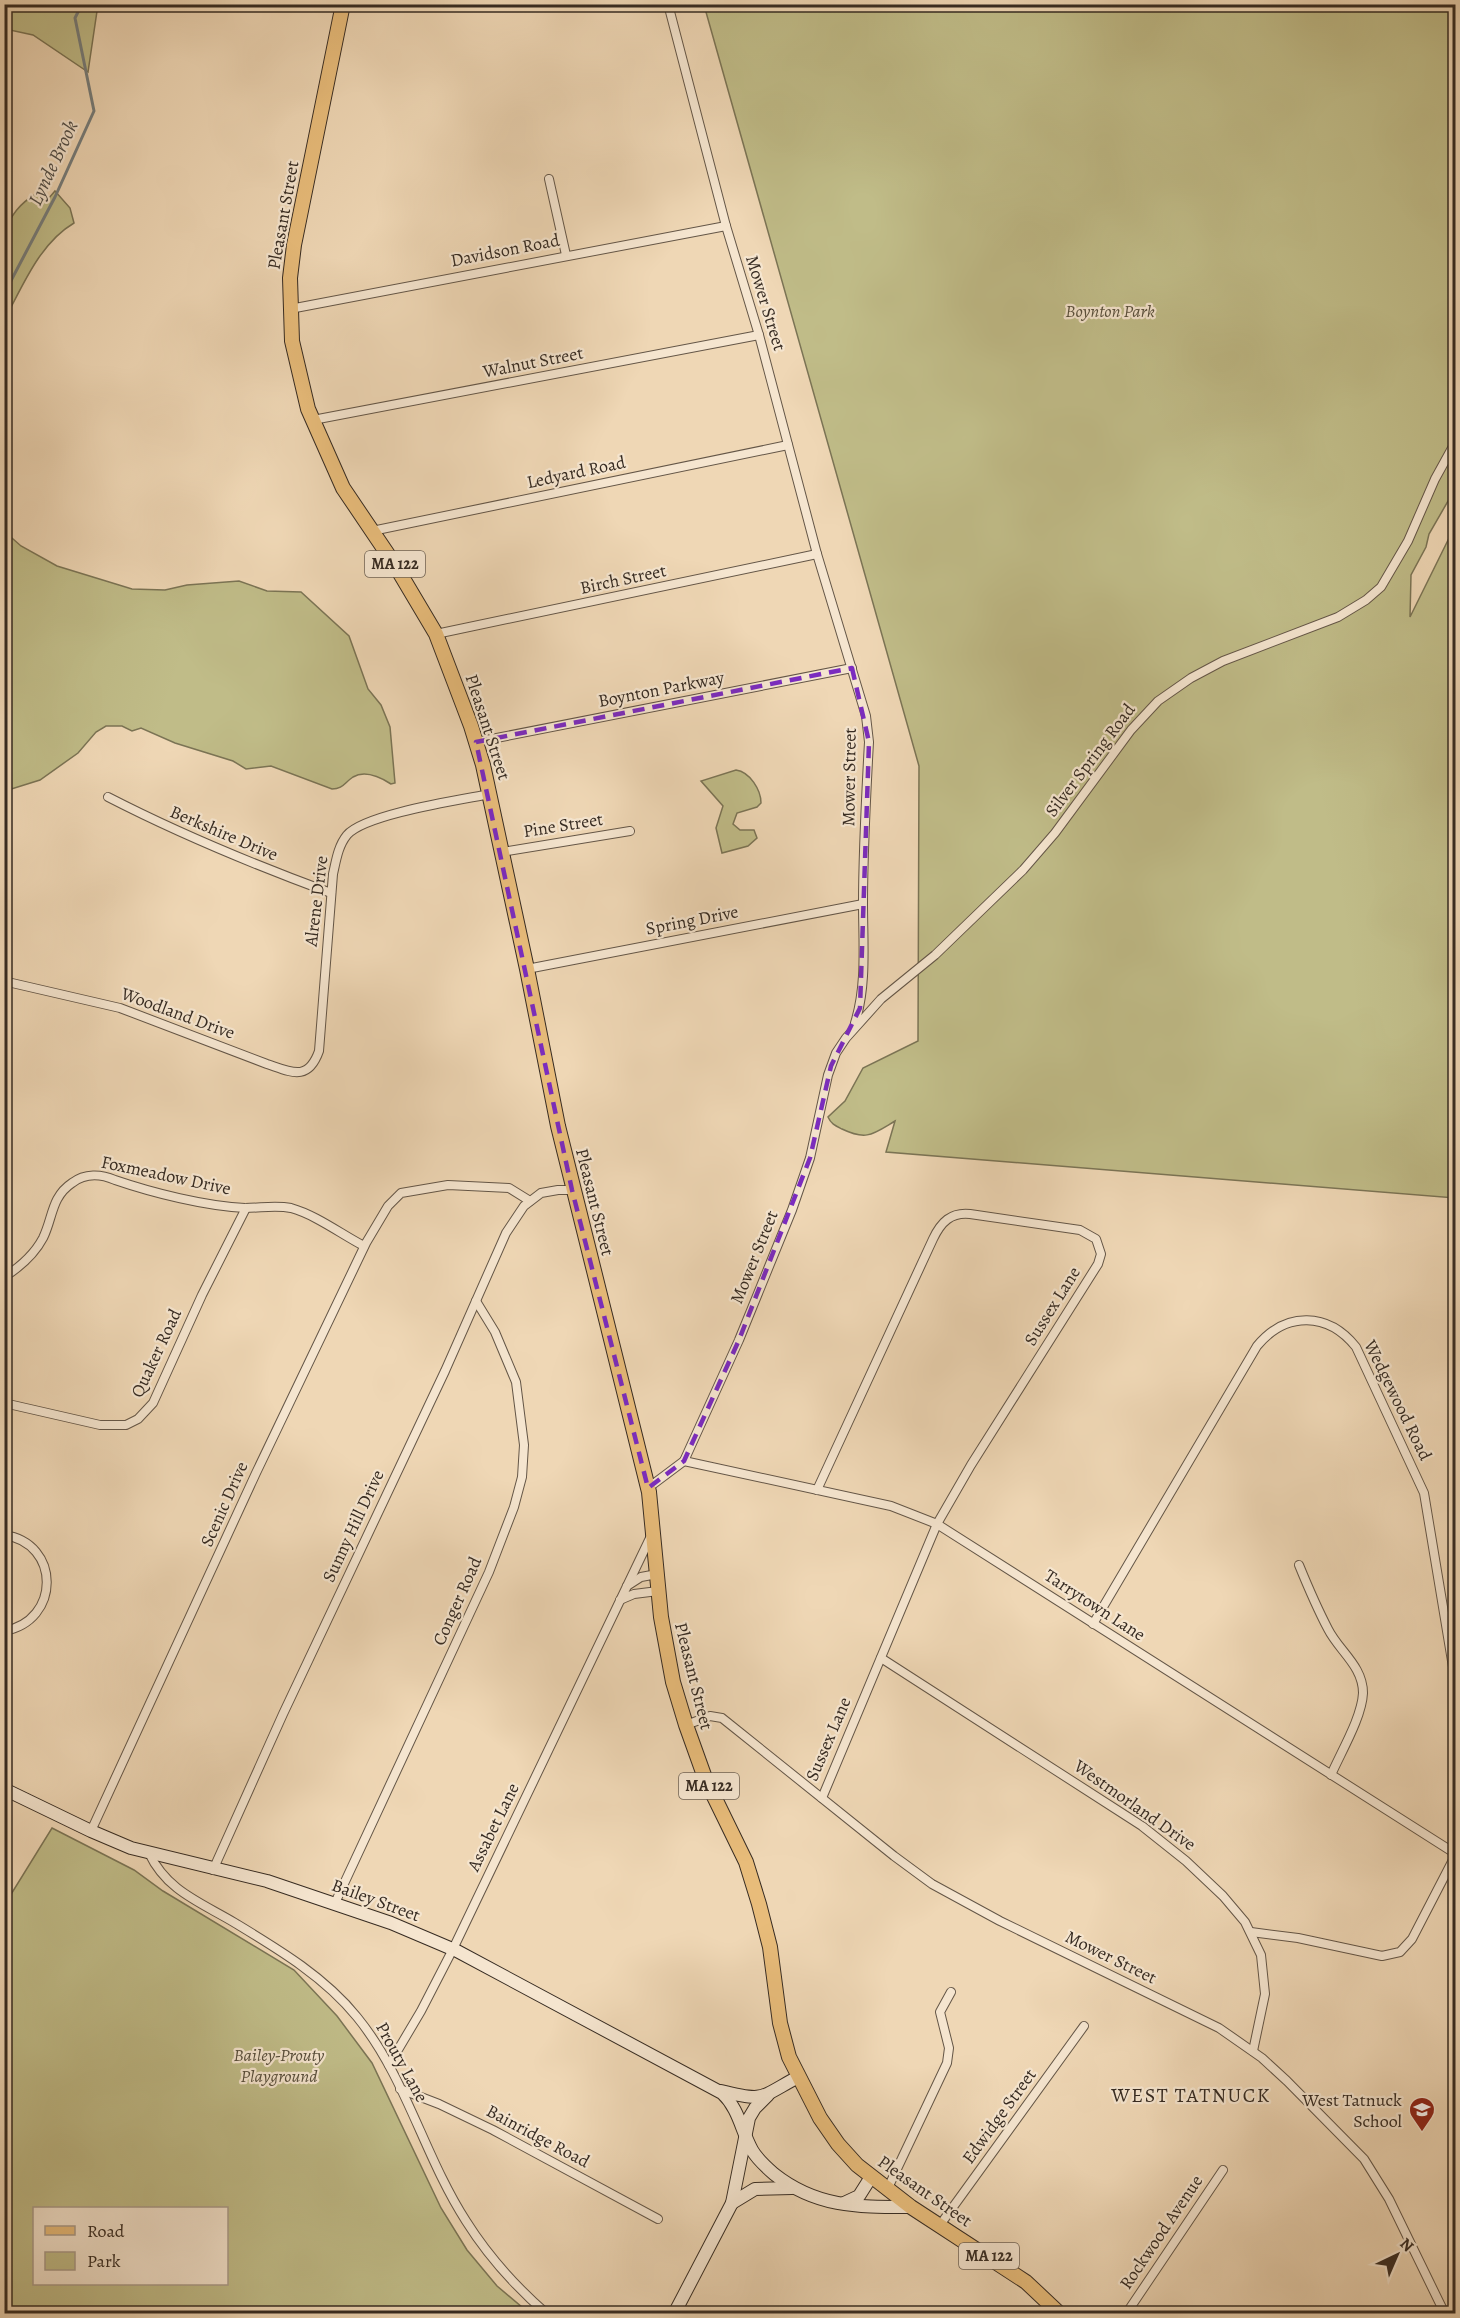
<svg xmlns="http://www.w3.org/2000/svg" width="1460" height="2318" viewBox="0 0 1460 2318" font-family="Alegreya,serif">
	<rect width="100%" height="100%" fill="#efd7b5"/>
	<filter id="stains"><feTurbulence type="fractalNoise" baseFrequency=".00333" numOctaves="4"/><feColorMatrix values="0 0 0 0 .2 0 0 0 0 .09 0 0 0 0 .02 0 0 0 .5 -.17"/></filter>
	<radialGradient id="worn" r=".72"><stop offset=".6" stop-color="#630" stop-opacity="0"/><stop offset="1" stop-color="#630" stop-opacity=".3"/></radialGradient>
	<g fill="#c0bc88" stroke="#7b7455" stroke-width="1.5" fill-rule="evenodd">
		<polygon points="5,4 95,5 97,11 88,72 33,35 5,29"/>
		<path d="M704,5h751v484l-26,45 -3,13 -15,28 -1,42 45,-91v672l-569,-46 9,-31c-22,13 -28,20 -53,8 -6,-3 -11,-5 -14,-12l17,-16 18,-33 55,-27 1,-275z"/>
		<path d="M55,191l15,17 4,15c-34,20 -51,62 -69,96 -1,-18 2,-34 3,-52 2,-11 -2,-22 -2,-33 2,-18 16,-32 30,-40l13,4z"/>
		<path d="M4,531l17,15 36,20 75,23 33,1 22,-5 52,-4 28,10 34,1 48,44 19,53 13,16 9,22 5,56 -4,1c-11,-7 -26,-14 -38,-7 -9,6 -10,12 -21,12l-61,-23 -25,3 -13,-8 -58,-18 -34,-15 -9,3 -10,-5h-16l-10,6 -18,21 -38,27 -35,11z"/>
		<path d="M736,770c14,2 25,20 25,33l-4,4 -20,6 -4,11 7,6h14l3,8 -9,8 -26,7 -6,-25 7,-22 -22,-25z"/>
		<path d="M52,1828l82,42 29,21 131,79 43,46 35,47 69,145 26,42 30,36 32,27h-524v-409zM34,2208h192v76h-192z"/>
	</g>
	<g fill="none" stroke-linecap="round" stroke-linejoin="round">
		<polyline stroke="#767e7d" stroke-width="3" points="4,294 55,197 94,111 75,18 82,4"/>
		<defs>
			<g id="street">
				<path d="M668,4l58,222 33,109 58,219 49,162 3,26c-3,54 -6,108 -6,162 0,39 4,81 -8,119"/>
				<polyline points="549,179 566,255"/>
				<polyline points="290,309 726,226"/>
				<polyline points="313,420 759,335"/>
				<polyline points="372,531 788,445"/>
				<polyline points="436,634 817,554"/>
				<polyline points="476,742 852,668"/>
				<path d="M108,797c72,37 147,68 223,96"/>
				<polyline points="502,852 630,831"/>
				<polyline points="527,969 863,904"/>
				<path d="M12,983l108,25 147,56c24,8 41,18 52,-13l14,-177c3,-13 5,-28 14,-39 18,-21 113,-35 143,-41"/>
				<path d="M4,1277c16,-10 30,-22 39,-39 10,-20 8,-41 29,-55 13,-10 29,-9 43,-3 38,13 90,26 130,28 16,0 30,-3 46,0 25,7 50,26 73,38"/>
				<polyline points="4,1403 100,1425 126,1425 138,1419 153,1403 202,1295 246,1208"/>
				<polyline points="684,1461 891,1506 937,1524 1456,1854 1412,1939 1400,1952 1382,1956 1298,1938 1251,1932"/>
				<polyline points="648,1488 684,1461 739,1340 792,1210 810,1158 828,1075 836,1053 846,1038 881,999 935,955 1023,870 1055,833 1131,730 1158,701 1191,678 1223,661 1338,617 1366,600 1381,587 1408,541 1435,479 1456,441"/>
				<path d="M817,1490l116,-251c8,-17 18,-27 37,-25l110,16 16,9 5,15 -3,10 -127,201 -34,59 -115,274"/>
				<path d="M4,1535c57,8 57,86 0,96"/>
				<path d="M1299,1565c9,22 18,43 29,64 11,22 35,37 35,64 -1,24 -22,59 -32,82"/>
				<polyline points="627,1586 641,1577 657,1574"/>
				<polyline points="620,1600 634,1594 658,1591"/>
				<path d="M1093,1624l164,-278c29,-35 71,-34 99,1l68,146 32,192"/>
				<polyline points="881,1658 1142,1826 1186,1861 1223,1896 1245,1922 1261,1955 1265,1994 1253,2051"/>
				<polyline points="686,1725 710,1716 722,1718 894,1856 932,1884 1000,1921 1219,2028 1262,2058 1287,2081 1364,2159 1389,2199 1445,2314"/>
				<polyline points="91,1831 256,1473 366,1243 388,1206 401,1193 448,1185 509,1188 530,1201"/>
				<path d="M149,1853c18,38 51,49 86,70 43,26 90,54 122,94 49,60 67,139 109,204 22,35 50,66 81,93"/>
				<polyline points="213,1870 283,1714 445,1371 506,1233 524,1206 541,1193 558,1190 572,1190"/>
				<polyline points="335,1903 489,1572 514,1507 522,1477 524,1445 516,1382 495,1332 476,1301"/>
				<polyline points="389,2065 421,2011 453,1949 651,1536"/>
				<polyline points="400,2089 439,2104 493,2130 658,2219"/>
				<polyline points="887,2190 947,2063 949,2048 940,2012 951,1992"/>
				<polyline points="940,2225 1084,2026"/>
				<polyline points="1126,2314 1223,2170"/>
			</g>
			<g id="secondary">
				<path d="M4,1789l87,42 40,17 136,33 124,42 66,28 265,142c17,16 19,37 30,57 5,9 14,17 22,24 43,34 85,33 137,33"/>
				<path d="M721,2091c44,11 38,7 77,-14"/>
				<polyline points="732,2203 755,2189 792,2188"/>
				<polyline points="844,2203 859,2196 871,2177"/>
				<polyline points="674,2314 732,2203 749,2118 755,2108 768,2095"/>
			</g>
			<polyline id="primary" points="343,4 294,245 290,278 292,341 308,409 343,488 395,565 436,634 471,726 483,765 527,969 558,1126 649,1492 661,1617 673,1682 686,1725 705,1778 746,1862 759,1904 770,1947 780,2023 789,2057 820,2118 838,2144 857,2165 911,2207 1026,2282 1060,2314"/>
		</defs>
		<use href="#street" stroke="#645647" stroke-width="10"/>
		<use href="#secondary" stroke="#362b22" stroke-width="14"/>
		<use href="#primary" stroke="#362b22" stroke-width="16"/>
		<use href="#street" stroke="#f5e5cf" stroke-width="8"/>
		<use href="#secondary" stroke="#f5e5cf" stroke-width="12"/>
		<use href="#primary" stroke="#e8bc7a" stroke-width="14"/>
	</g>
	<path fill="none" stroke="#7b2cbf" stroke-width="4.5" stroke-dasharray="12 8" stroke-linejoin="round" d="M852,668l17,74 -9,266 -29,58 -21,92 -71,182 -55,121 -36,27 -76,-298 -96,-448z"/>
	<defs>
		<symbol id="school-pin" viewBox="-11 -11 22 30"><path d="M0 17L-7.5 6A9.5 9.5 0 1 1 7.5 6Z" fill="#8f2418" stroke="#f5e5cf"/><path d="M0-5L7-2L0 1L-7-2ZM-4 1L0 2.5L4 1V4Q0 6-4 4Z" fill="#fff"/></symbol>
	</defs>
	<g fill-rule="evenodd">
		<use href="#school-pin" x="1407" y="2095" width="30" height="40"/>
	</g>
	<g text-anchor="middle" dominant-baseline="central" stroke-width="4.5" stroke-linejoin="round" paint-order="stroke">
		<g fill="#f5e5cf" stroke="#6f6356" stroke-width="1.5">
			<rect x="365" y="551" width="60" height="26" rx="4.5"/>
			<rect x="679" y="1773" width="60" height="26" rx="4.5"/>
			<rect x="959" y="2243" width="60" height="26" rx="4.5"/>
		</g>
		<g font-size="16" font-weight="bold" fill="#362b22">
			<text x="395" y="564">MA 122</text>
			<text x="709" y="1786">MA 122</text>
			<text x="989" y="2256">MA 122</text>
		</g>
		<g font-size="18" fill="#362b22" stroke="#f5e5cf">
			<text transform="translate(283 215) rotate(-80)">Pleasant Street</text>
			<text transform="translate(505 250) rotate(-11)">Davidson Road</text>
			<text transform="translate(766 303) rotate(73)">Mower Street</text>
			<text transform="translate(533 362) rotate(-11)">Walnut Street</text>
			<text transform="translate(576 472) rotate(-12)">Ledyard Road</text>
			<text transform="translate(623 579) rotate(-12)">Birch Street</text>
			<text transform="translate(661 689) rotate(-11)">Boynton Parkway</text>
			<text transform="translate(488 727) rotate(72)">Pleasant Street</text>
			<text transform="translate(1090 760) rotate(-53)">Silver Spring Road</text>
			<text transform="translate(849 777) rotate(-89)">Mower Street</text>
			<text transform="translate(563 825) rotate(-9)">Pine Street</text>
			<text transform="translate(224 833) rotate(23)">Berkshire Drive</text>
			<text transform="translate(316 901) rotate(-83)">Alrene Drive</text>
			<text transform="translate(692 920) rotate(-11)">Spring Drive</text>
			<text transform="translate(178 1013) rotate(20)">Woodland Drive</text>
			<text transform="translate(166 1175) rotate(12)">Foxmeadow Drive</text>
			<text transform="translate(595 1202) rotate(76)">Pleasant Street</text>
			<text transform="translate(754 1257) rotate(-68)">Mower Street</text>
			<text transform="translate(1052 1306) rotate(-58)">Sussex Lane</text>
			<text transform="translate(156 1353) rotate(-65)">Quaker Road</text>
			<text transform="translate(1398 1400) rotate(64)">Wedgewood Road</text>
			<text transform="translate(224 1504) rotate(-66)">Scenic Drive</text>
			<text transform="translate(353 1526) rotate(-65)">Sunny Hill Drive</text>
			<text transform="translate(457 1601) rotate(-66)">Conger Road</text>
			<text transform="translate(1095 1605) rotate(33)">Tarrytown Lane</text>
			<text transform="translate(694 1676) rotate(76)">Pleasant Street</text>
			<text transform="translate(828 1739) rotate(-67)">Sussex Lane</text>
			<text transform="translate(1135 1805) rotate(35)">Westmorland Drive</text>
			<text transform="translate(493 1827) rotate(-64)">Assabet Lane</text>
			<text transform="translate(376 1900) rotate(20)">Bailey Street</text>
			<text transform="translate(1111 1957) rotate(26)">Mower Street</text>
			<text transform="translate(402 2062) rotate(61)">Prouty Lane</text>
			<text transform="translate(999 2116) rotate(-54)">Edwidge Street</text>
			<text transform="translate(538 2136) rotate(28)">Bainridge Road</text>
			<text transform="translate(925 2191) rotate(35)">Pleasant Street</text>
			<text transform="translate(1161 2232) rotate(-56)">Rockwood Avenue</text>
		</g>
		<g font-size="18" font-style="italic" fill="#584f3c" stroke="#f5e5cf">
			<text x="1110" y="311">Boynton Park</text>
			<text x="279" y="2055">Bailey-Prouty<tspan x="279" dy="21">Playground</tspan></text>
		</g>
		<g font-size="18" fill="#362b22" stroke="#f5e5cf" text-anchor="end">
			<text x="1402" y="2100">West Tatnuck<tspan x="1402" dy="21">School</tspan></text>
		</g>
		<g font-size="20" font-style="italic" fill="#514e48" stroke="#f5e5cf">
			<text transform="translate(53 163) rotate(-65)">Lynde Brook</text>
		</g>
		<g font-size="20" letter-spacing="1.5" fill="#362b22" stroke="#f5e5cf">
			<text x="1191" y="2095">WEST TATNUCK</text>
		</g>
	</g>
	<rect width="1460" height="2318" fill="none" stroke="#efd7b5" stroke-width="24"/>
	<rect x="6" y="6" width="1448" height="2306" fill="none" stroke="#362b22" stroke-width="3"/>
	<rect x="12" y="12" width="1436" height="2294" fill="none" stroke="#362b22" stroke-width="1.5"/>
	<rect x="33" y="2207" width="195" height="78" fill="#f5e5cf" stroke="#a99b8a" stroke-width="1.5"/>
	<rect x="45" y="2226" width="30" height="9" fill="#e8bc7a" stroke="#a99b8a" stroke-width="1.5"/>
	<text x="87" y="2237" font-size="18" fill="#362b22">Road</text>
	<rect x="45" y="2252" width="30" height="18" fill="#c0bc88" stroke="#a99b8a" stroke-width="1.5"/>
	<text x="87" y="2267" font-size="18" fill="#362b22">Park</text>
	<g transform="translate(1397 2255) rotate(44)" stroke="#f5e5cf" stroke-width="4.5" paint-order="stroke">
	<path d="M0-4.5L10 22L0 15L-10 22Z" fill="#362b22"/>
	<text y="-9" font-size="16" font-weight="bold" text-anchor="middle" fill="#362b22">N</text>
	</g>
	<rect width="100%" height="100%" filter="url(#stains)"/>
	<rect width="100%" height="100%" fill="url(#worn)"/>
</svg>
